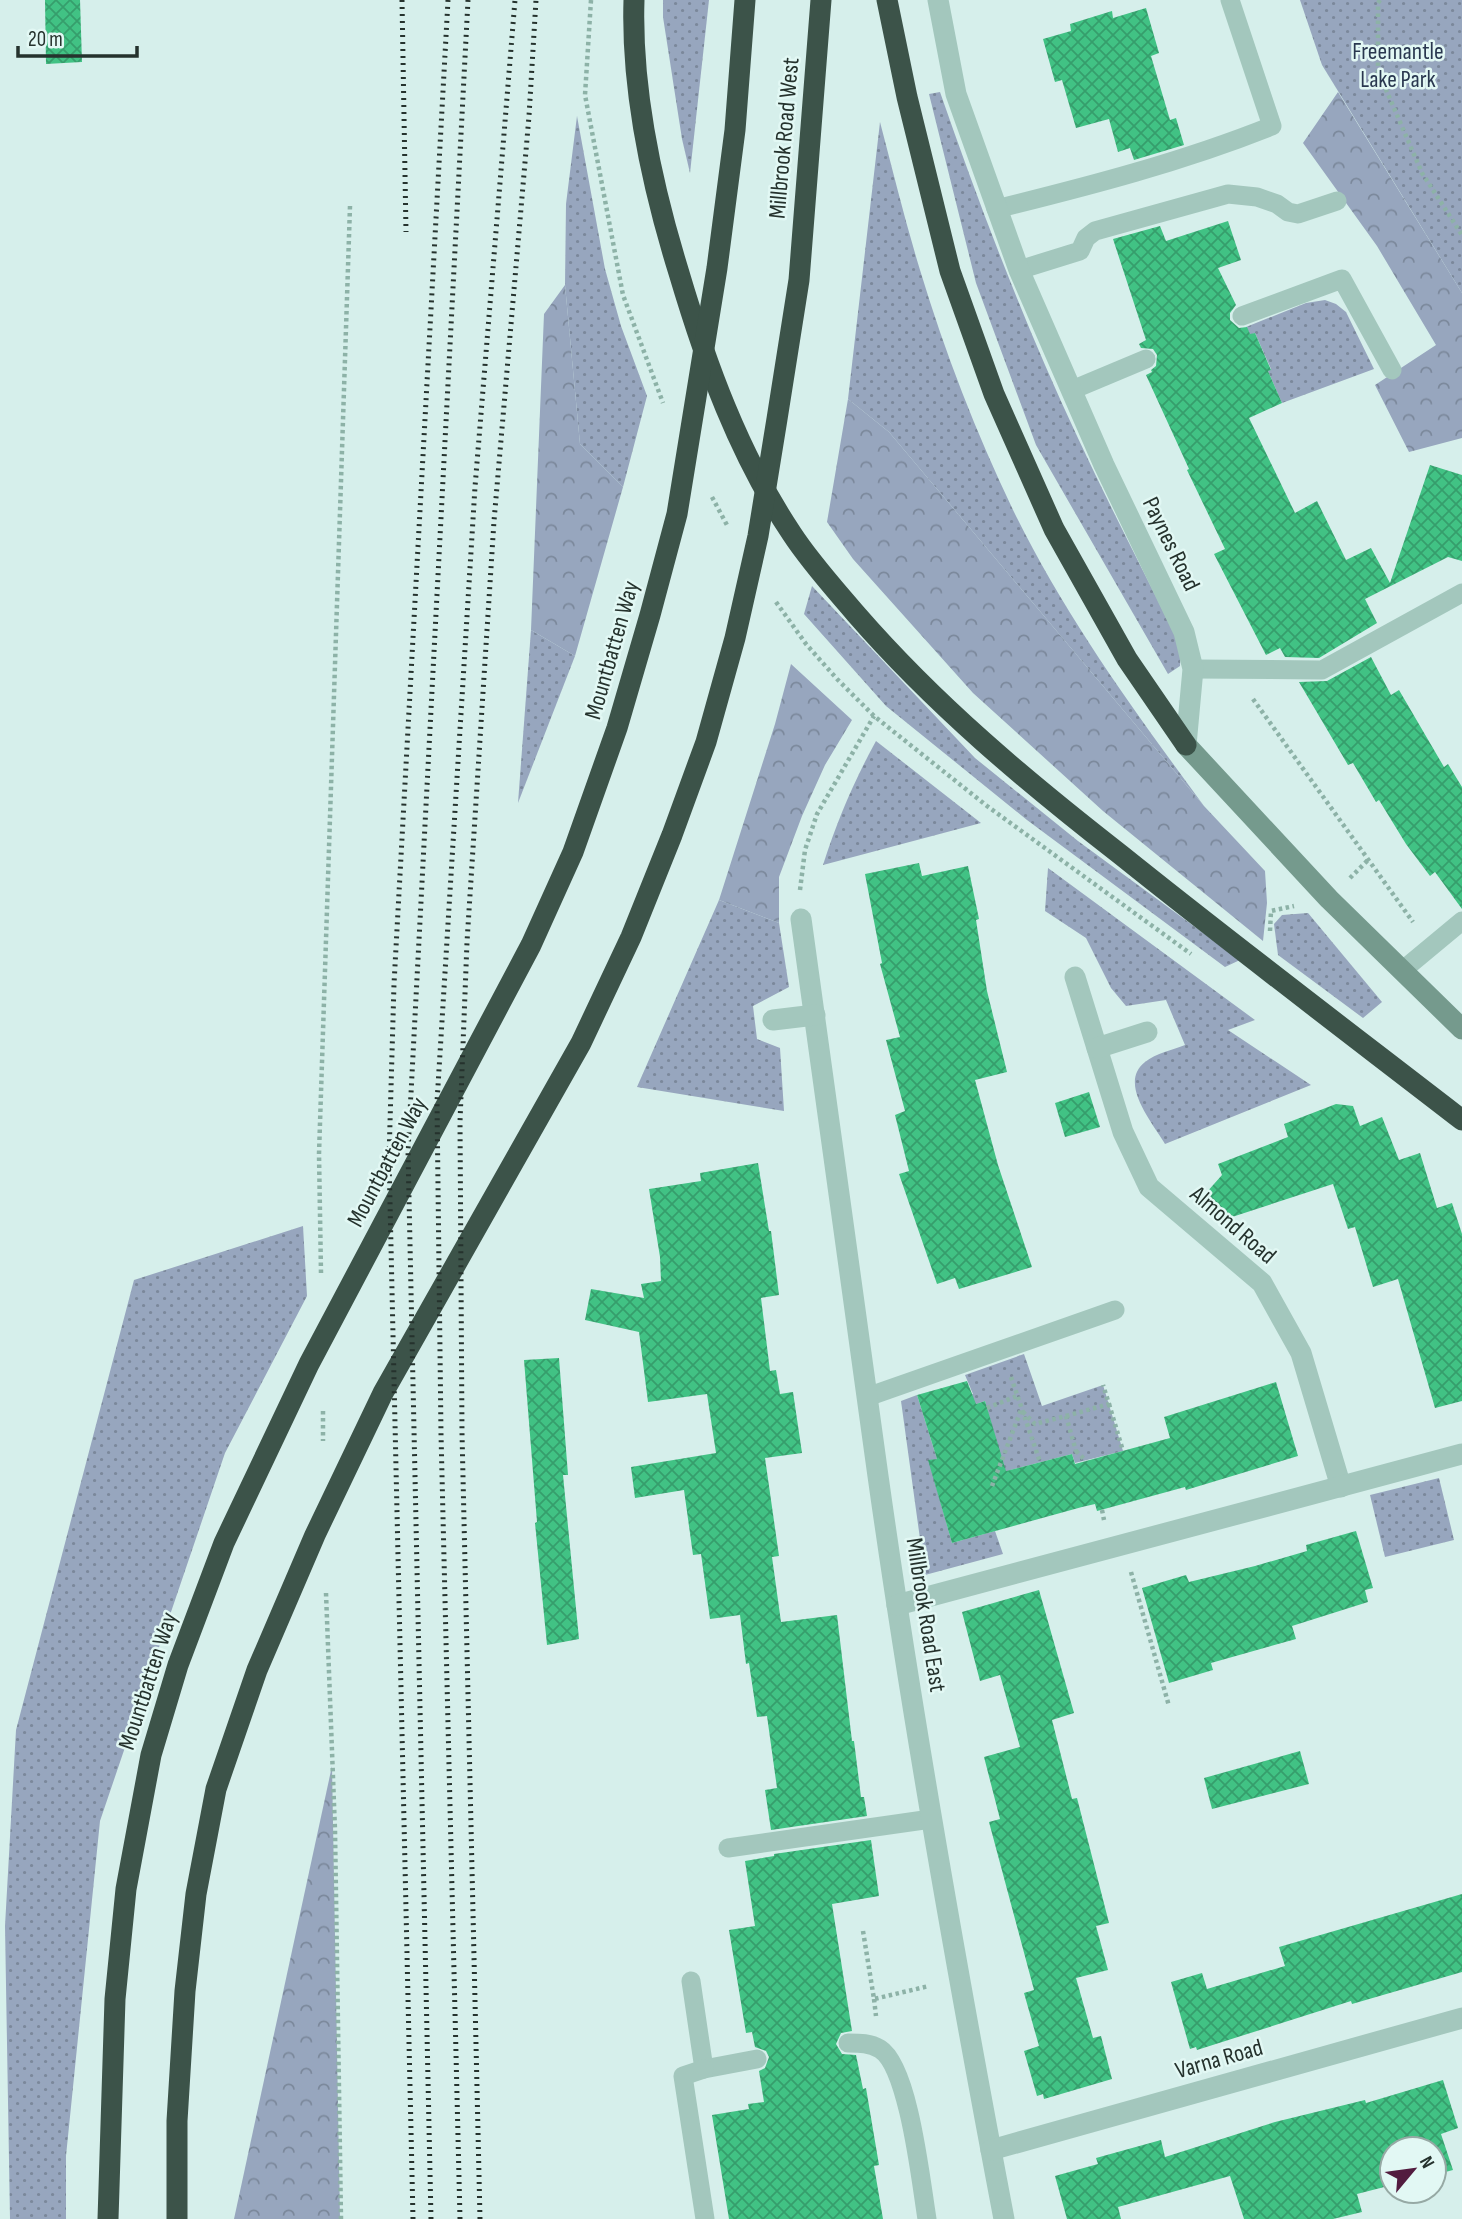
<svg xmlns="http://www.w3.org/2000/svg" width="1462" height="2219" viewBox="0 0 1462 2219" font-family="'Sofia Sans Condensed',sans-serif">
	<defs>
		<pattern id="grass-dots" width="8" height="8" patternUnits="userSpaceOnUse" patternTransform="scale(1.75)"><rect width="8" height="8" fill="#97a6be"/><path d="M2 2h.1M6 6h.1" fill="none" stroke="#7b889b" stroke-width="1.8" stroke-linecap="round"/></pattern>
		<pattern id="forest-crowns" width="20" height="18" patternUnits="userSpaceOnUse" patternTransform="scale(1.75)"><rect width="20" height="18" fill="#97a6be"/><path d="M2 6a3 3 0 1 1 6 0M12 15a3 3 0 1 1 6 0" fill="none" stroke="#7b889b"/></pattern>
		<pattern id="building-cross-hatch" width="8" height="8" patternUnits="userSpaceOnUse" patternTransform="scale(1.75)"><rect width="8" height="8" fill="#41c284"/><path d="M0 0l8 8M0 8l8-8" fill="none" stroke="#369e6c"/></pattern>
	</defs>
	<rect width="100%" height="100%" fill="#d6efeb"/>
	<g fill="url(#grass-dots)">
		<polygon points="663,0 709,0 690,173 682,139 663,17"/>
		<polygon points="1300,0 1462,0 1462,293 1322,65"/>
		<path d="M940,92c32,92 66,183 105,273 41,95 89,188 136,281l-1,20 -12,8 -132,-229 -60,-162 -47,-189z"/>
		<polygon points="577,116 605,269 621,326 647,396 623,487 580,444 565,285 566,204"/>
		<path d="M880,122c13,49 25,99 40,148 25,83 57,165 94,242 52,106 121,200 190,294l-315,-374 -41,-33z"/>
		<polygon points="1325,300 1336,304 1346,312 1374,369 1282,403 1268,371 1271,369 1255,333 1250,335 1246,327 1306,303"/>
		<polygon points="812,586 975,758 1078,841 1240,960 1225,967 1027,820 886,706 804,614"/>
		<polygon points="531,630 575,656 518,803"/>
		<path d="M876,741l105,82 -158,42c14,-44 31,-84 53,-124z"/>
		<path d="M1048,868l207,152 -27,10 83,55 -146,59c-13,-22 -47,-61 -20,-82 11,-9 28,-12 40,-17l-19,-45 -40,6 -15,-18 -25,-50 -41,-27z"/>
		<polygon points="719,900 779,923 789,987 753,1006 757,1039 780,1048 784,1111 637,1087"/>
		<polygon points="1308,913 1382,1002 1363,1018 1278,955 1274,924 1282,915"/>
		<polygon points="303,1226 307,1296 225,1453 100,1821 66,2156 66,2219 10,2219 5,1926 16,1730 134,1280"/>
		<polygon points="1024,1354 1042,1406 1103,1385 1123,1451 1075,1463 1072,1454 1003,1472 985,1401 967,1407 964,1397 973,1394 965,1375"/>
		<polygon points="917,1395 937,1459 929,1461 952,1543 995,1531 1003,1554 925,1575 901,1401"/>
		<polygon points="1439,1478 1454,1540 1385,1557 1370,1495"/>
	</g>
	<g fill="url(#forest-crowns)">
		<polygon points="1338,92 1462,293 1462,438 1409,452 1375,385 1436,345 1377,246 1303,143"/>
		<polygon points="565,285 580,444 623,487 575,656 531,630 544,314"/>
		<polygon points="848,399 889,432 1204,806 1265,871 1267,903 1263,941 1103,811 973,693 853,559 827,522"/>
		<polygon points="791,664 852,720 825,765 802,816 779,877 779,923 719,900 775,724"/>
		<polygon points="332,1766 340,2219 234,2219"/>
	</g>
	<g fill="url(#building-cross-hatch)">
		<polygon points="45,0 80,0 82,62 46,64"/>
		<polygon points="1146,8 1159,53 1151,56 1170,120 1176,118 1184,145 1134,160 1130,148 1118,152 1109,119 1076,128 1062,80 1055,82 1043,39 1071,31 1070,24 1112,11 1113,18"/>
		<polygon points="1228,221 1241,260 1218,268 1236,305 1230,313 1230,320 1239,328 1247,327 1250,334 1255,333 1271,370 1268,371 1282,403 1249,418 1295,513 1317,501 1346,560 1371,548 1390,583 1430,465 1462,475 1462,561 1448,557 1365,599 1377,623 1319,658 1285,657 1280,648 1266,655 1214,554 1225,549 1187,470 1189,469 1146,375 1152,372 1151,370 1156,366 1157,355 1153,349 1141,348 1139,344 1146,340 1113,239 1160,226 1166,241"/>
		<polygon points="1371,657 1391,695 1399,690 1444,767 1448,764 1462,787 1462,909 1435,872 1430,876 1406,844 1379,800 1376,802 1353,763 1348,765 1299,682 1327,681"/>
		<polygon points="919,863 922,876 968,866 979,919 976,920 987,991 1007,1072 975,1080 998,1165 1032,1267 959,1289 955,1278 937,1284 899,1174 909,1171 895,1115 905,1111 886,1040 900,1037 880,964 882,963 865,874"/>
		<polygon points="1089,1092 1100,1127 1065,1137 1055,1103"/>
		<polygon points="1336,1104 1353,1106 1360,1126 1382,1117 1399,1160 1420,1153 1437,1208 1452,1203 1462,1234 1462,1401 1435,1408 1398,1279 1373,1287 1355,1227 1348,1229 1333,1184 1232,1217 1206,1193 1222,1175 1218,1164 1288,1137 1284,1124"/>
		<polygon points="758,1163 769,1231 771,1231 779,1295 761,1298 770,1371 776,1370 780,1394 793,1392 802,1453 765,1458 779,1556 772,1557 781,1622 837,1615 852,1741 854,1741 861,1797 864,1797 867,1816 771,1830 765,1790 777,1788 767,1716 757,1717 749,1663 746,1664 740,1615 710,1619 701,1554 693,1555 684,1490 635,1498 631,1467 716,1453 707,1394 648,1402 639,1332 585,1320 591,1289 644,1298 641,1284 661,1281 660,1257 649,1189 701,1181 700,1173"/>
		<polygon points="559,1358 568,1475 563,1475 579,1639 547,1645 535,1523 537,1522 524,1360"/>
		<polygon points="967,1381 976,1404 985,1401 1006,1471 1072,1454 1075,1464 1170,1438 1164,1417 1276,1382 1298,1456 1186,1490 1185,1487 1097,1511 1095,1504 1082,1507 952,1543 928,1460 937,1459 917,1395"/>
		<polygon points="1356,1531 1373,1588 1365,1590 1368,1602 1292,1626 1296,1639 1211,1663 1213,1670 1169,1683 1142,1588 1186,1575 1189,1582 1255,1566 1307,1551 1306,1545"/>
		<polygon points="1039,1590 1074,1713 1052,1720 1072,1799 1077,1798 1109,1923 1096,1926 1108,1970 1076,1978 1093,2038 1101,2036 1112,2079 1044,2099 1043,2094 1037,2096 1024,2051 1039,2046 1024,1993 1034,1990 989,1822 1000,1819 984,1757 1020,1747 1000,1675 980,1681 962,1612"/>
		<polygon points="1300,1751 1309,1784 1212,1809 1204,1778"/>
		<polygon points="871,1840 879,1896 832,1904 852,2031 841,2033 836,2044 842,2054 856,2055 863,2089 866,2088 879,2165 874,2166 883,2219 729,2219 712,2115 749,2109 748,2104 764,2102 759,2071 765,2068 769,2057 766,2051 755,2047 752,2032 746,2033 729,1930 755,1926 745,1861 774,1856 774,1854"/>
		<polygon points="1462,1894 1462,1972 1352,2004 1351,2001 1197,2050 1196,2047 1190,2049 1171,1982 1202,1973 1207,1989 1285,1966 1279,1947"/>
		<polygon points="1443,2080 1458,2128 1441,2134 1453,2170 1434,2175 1434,2149 1392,2149 1392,2185 1357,2194 1362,2212 1333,2219 1244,2219 1230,2176 1118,2207 1121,2219 1067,2219 1055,2176 1098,2164 1096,2158 1161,2140 1165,2157 1275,2122 1365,2100 1366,2103"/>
	</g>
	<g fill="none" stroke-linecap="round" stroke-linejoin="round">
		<g stroke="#8db2a7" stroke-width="4.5" stroke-dasharray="3.5 3.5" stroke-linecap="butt">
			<polyline points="591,0 585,95 623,295 663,403"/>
			<polyline points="1380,0 1378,3 1378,71 1422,173 1462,235"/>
			<polyline points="712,497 728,527"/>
			<polyline points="776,602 806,644 837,679 874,716 987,806 1191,954"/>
			<polyline points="1253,699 1413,922"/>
			<polyline points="1350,878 1368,860"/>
			<polyline points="800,890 805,850 817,814 874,716"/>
			<polyline points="1270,931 1271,911 1294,906"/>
			<polyline points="321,1273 319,1154 350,206"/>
			<polyline points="1011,1377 1040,1462"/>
			<polyline points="1109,1404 1123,1451"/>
			<polyline points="987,1408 1017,1396"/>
			<polyline points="323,1411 323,1441"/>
			<polyline points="1066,1416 1109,1404 1103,1385"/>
			<polyline points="1076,1451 1086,1461"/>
			<polyline points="992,1486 1021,1410 1035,1424 1066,1416 1076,1451 1072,1454"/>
			<polyline points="1102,1510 1104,1520"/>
			<polyline points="1131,1572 1169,1706"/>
			<polyline points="326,1593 335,1830 341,2219"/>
			<polyline points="863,1931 874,1999 929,1986"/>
			<polyline points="874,1999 876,2016"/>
		</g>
		<g stroke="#a3c7bd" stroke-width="19">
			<path d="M996,209c93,-23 186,-47 276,-83l-42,-126"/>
			<polyline points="1019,270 1080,251 1086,238 1095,231 1228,194 1257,197 1277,204 1288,212 1298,214 1337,201"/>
			<polyline points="1242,316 1342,279 1392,370"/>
			<polyline points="1072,390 1146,359"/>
			<polyline points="1193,669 1322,670 1462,593"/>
			<polyline points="1403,970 1462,921"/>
			<polyline points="867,1397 1115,1310"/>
			<polyline points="728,1848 931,1819"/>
			<polyline points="691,1981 704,2069 757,2059"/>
			<path d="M848,2043c12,0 22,0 32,6 29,18 41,134 47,170"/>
			<polyline points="704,2069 683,2076 705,2219"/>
		</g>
		<g stroke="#a3c7bd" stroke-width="21">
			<polyline points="938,0 956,94 1019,270 1104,465 1184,632 1193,669 1186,745"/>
			<path d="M801,919c27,186 50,372 77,557 35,249 79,496 126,743"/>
			<polyline points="1075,977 1123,1132 1149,1187 1262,1283 1301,1353 1341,1487"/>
			<polyline points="773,1020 815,1015"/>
			<polyline points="1097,1048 1147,1032"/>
			<polyline points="897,1605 1462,1454"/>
			<polyline points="991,2150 1462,2018"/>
		</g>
		<polyline stroke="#759a8d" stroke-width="21" points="1186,745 1329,899 1462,1029"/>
		<g stroke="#3c5349" stroke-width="21">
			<path d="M634,0c-3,91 18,186 45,273 27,91 60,182 113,261 19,29 42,54 64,80 79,91 170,167 265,241 112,90 227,177 341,265"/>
			<polyline points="887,0 907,97 950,271 994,394 1054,529 1127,659 1186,745"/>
			<polyline points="108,2219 115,1999 126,1889 151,1755 178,1665 224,1543 309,1364 531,945 573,852 617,728 650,615 677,514 717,268 735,130 745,0"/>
			<polyline points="177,2219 177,2121 185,1991 196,1894 216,1789 257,1670 315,1535 383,1393 581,1043 631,937 672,835 706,742 735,638 758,536 777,419 799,280 821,0"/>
		</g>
		<g stroke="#25322d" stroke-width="5" stroke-dasharray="2 5" stroke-linecap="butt">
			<polyline points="402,0 406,232"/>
			<polyline points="413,2219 389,1158 394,984 448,0"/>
			<polyline points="431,2219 408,1151 468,0"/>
			<polyline points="460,2219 441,1434 437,1102 475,487 515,0"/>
			<polyline points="480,2219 462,1433 460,1122 467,942 494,521 529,116 536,0"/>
		</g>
	</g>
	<g text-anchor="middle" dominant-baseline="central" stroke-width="5" stroke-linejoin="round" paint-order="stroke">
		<g font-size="24" fill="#29374f" stroke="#e2f8f4">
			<text x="1398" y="51">Freemantle<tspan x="1398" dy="28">Lake Park</tspan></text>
		</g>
		<g font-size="24" fill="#25322d" stroke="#e2f8f4">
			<text transform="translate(784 138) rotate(-85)">Millbrook Road West</text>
			<text transform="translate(1171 544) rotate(64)">Paynes Road</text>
			<text transform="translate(612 650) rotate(-74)">Mountbatten Way</text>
			<text transform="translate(387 1162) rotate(-62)">Mountbatten Way</text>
			<text transform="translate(1233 1225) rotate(41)">Almond Road</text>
			<text transform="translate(926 1615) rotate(81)">Millbrook Road East</text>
			<text transform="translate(148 1681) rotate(-72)">Mountbatten Way</text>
			<text transform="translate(1219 2059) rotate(-16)">Varna Road</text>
		</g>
	</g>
	<g transform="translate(1413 2170) rotate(61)"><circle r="33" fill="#e2f8f4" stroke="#96a9a4" stroke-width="2"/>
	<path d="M0-5L12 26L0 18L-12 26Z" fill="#521c3f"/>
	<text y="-10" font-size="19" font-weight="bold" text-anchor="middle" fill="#25322d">N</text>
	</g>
	<path d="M18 46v10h119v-10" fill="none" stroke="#25322d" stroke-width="3.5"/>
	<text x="28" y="46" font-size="21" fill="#25322d" stroke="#e2f8f4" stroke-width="5" paint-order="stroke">20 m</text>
</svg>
